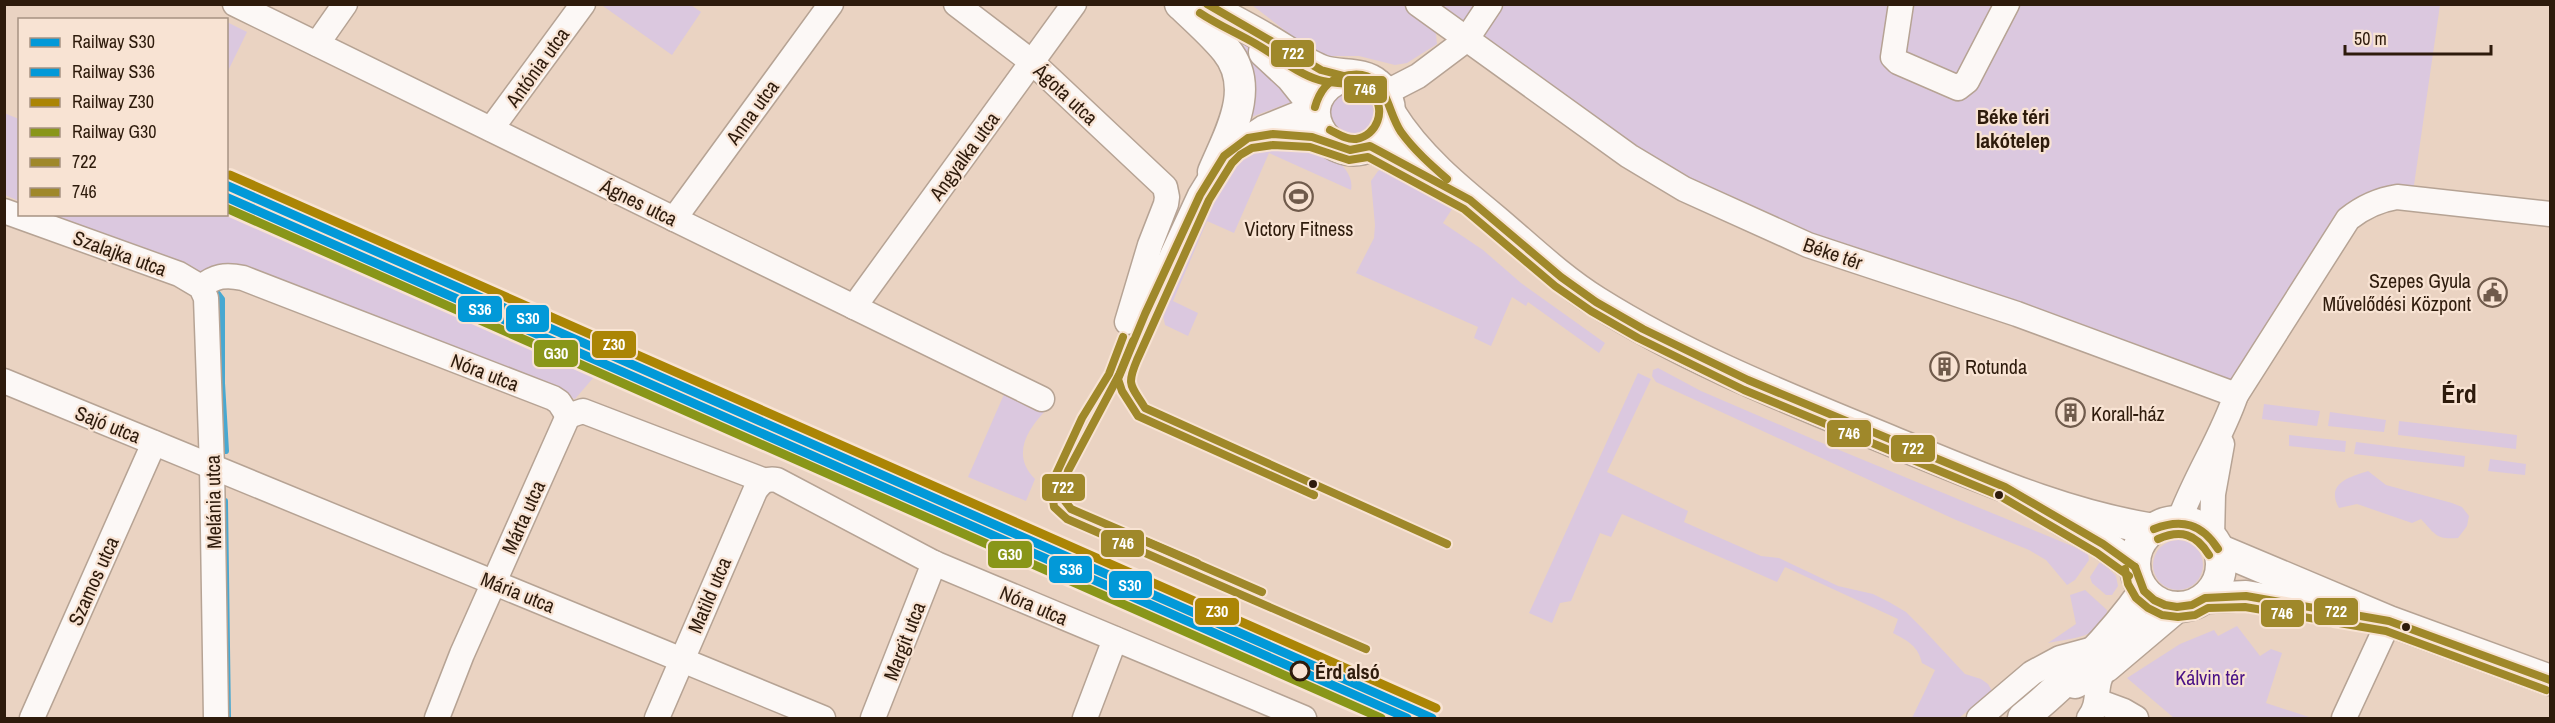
<svg xmlns="http://www.w3.org/2000/svg" width="2555" height="723" viewBox="0 0 2555 723" font-family="'Archivo Narrow',sans-serif">
	<rect width="100%" height="100%" fill="#ead3c2"/>
	<g fill="#dbc8df">
		<polygon points="604,4 691,5 701,12 672,55 603,6"/>
		<polygon points="1252,5 1403,5 1431,26 1436,34 1437,44 1407,63 1395,65 1359,56 1318,56"/>
		<polygon points="1418,5 2440,5 2412,199 2365,207 2236,395 1740,215"/>
		<polygon points="227,22 247,32 227,73"/>
		<polygon points="1231,32 1270,64 1300,99 1246,119"/>
		<path d="M1352,88c20,9 22,10 24,32 -11,14 -16,16 -35,14l-12,-13 2,-21z"/>
		<polygon points="4,113 19,119 19,201 5,195"/>
		<path d="M1301,139c18,10 55,26 50,51l-82,-37 -35,80 -27,-12 -34,80 25,12 -10,23 -23,-11 -3,-15 63,-141 28,-25z"/>
		<polygon points="1385,167 1410,178 1454,206 1443,223 1483,250 1521,283 1605,343 1599,353 1528,302 1526,306 1512,297 1491,346 1474,338 1478,327 1356,273 1374,238 1375,225 1371,181 1378,171"/>
		<polygon points="227,212 594,377 575,399 361,317 205,274 53,215 226,214"/>
		<polygon points="1658,368 1701,391 1815,440 2084,551 2088,554 2089,560 2075,580 2067,585 2046,560 2029,550 1956,520 1656,382 1652,376 1653,370"/>
		<path d="M1638,373l13,6 -44,93 81,39 -4,11 77,34 18,2 59,28 35,8 16,8 17,10 18,18 41,44 16,5 7,5 4,7 -33,27h-47l23,-48 -13,-7c-4,-17 -14,-22 -29,-30l5,-14 -113,-52 -8,15 -155,-68 -11,23 -11,-4 -29,68 -11,2 -8,20 -23,-10z"/>
		<path d="M1005,392l41,18c-19,20 -35,45 -11,69l-9,22 -58,-24z"/>
		<polygon points="2264,404 2320,411 2317,426 2262,419"/>
		<polygon points="2330,412 2386,420 2384,432 2328,426"/>
		<polygon points="2399,421 2517,435 2516,449 2398,435"/>
		<polygon points="2289,435 2346,441 2345,452 2289,446"/>
		<polygon points="2356,442 2465,456 2464,467 2354,454"/>
		<polygon points="2490,459 2526,464 2525,475 2488,471"/>
		<path d="M2368,471l18,14 66,18 10,4 7,9 -2,10 -9,12c-22,2 -23,-4 -37,-19l-9,4 -55,-19 -18,4c-14,-25 11,-31 29,-37z"/>
		<circle cx="2178" cy="565" r="25"/>
		<polygon points="2102,562 2116,576 2118,586 2112,595 2106,595 2092,583 2090,577 2099,563"/>
		<path d="M2085,590l22,20c0,27 -40,29 -59,33l28,-19 -6,-29z"/>
		<polygon points="2237,626 2260,656 2271,649 2282,653 2266,703 2312,718 2174,718 2127,678 2180,644 2214,630 2218,636"/>
	</g>
	<g fill="none" stroke-linecap="round" stroke-linejoin="round">
		<g stroke="#48a8d1" stroke-width="6">
			<polyline points="213,287 222,299 222,383 226,451"/>
			<polyline points="225,501 228,718"/>
		</g>
		<defs>
			<g id="minor">
				<polyline points="235,4 1042,399"/>
				<polyline points="956,4 1032,62 1165,187 1167,197 1166,204 1150,245 1127,322"/>
				<polyline points="1418,4 1629,156 1684,189 1808,245 2017,314 2236,395"/>
				<polyline points="1901,4 1893,57 1898,62 1958,88 1967,81 2007,4"/>
				<polyline points="317,44 345,4"/>
				<polyline points="1385,93 1418,76 1466,40 1490,4"/>
				<polyline points="491,129 583,4"/>
				<path d="M1259,136c23,-3 47,-1 70,5"/>
				<polyline points="4,211 179,274 201,287 206,298 212,467 216,718"/>
				<polyline points="674,219 831,4"/>
				<path d="M201,287c14,-11 24,-13 42,-9l310,120 6,4 9,14"/>
				<polyline points="854,307 1074,4"/>
				<polyline points="1145,314 1200,195 1224,156 1234,147 1263,128 1315,107"/>
				<polyline points="4,381 823,718"/>
				<polyline points="568,416 583,411 763,480"/>
				<path d="M2179,521c16,-44 42,-82 57,-126l112,-176c15,-12 30,-19 49,-22l153,17"/>
				<polyline points="2212,538 2213,494 2222,444"/>
				<polyline points="2097,701 2124,711 2136,718"/>
				<polyline points="32,718 154,443"/>
				<polyline points="437,718 462,654 568,416"/>
				<path d="M657,718l98,-227c6,-9 11,-13 22,-11l157,83 370,155"/>
				<polyline points="873,718 934,563"/>
				<polyline points="1085,718 1115,639"/>
				<polyline points="1979,718 2032,673 2060,658 2097,648"/>
				<path d="M2089,718c13,-16 3,-33 17,-51"/>
				<polyline points="2344,718 2389,621"/>
			</g>
			<g id="major">
				<path d="M1180,4c16,15 33,30 46,46 31,38 3,84 -13,122"/>
				<path d="M1213,9c17,10 35,19 52,29 18,10 36,24 56,32 18,7 41,1 56,14 20,16 16,50 -6,62 -44,22 -86,-46 -27,-70"/>
				<polyline points="1264,52 1291,77 1315,107"/>
				<path d="M1391,114c26,42 66,75 104,106 33,28 65,59 102,82 94,59 198,99 299,141 84,34 168,72 258,86"/>
				<polyline points="1370,146 1436,181"/>
				<polyline points="2060,519 2103,544 2135,567"/>
				<circle cx="2178" cy="564" r="43"/>
				<polyline points="2218,549 2389,621 2550,680"/>
				<polyline points="2205,598 2246,596 2333,611"/>
				<polyline points="2075,683 2106,667 2177,607"/>
				<path d="M2023,718c43,-35 89,-81 121,-127"/>
			</g>
		</defs>
		<use href="#minor" stroke="#b6a394" stroke-width="27"/>
		<use href="#major" stroke="#b6a394" stroke-width="33"/>
		<use href="#minor" stroke="#fcf8f6" stroke-width="24"/>
		<use href="#major" stroke="#fcf8f6" stroke-width="30"/>
		<defs>
			<g id="bus-1">
				<polyline points="1207,4 1321,70 1344,76 1356,75 1368,78 1382,89"/>
				<path d="M1315,107c4,-14 11,-26 26,-30 46,-14 44,32 60,55 13,18 30,33 46,47"/>
				<polyline points="1133,341 1119,375 1068,471 1061,496 1071,509 1197,563"/>
				<polyline points="1314,495 1138,416 1122,391 1118,379 1145,314 1200,195 1224,156 1248,138 1273,134 1312,137 1350,150 1370,146 1470,200 1561,277 1596,302 1643,329 1748,380 2005,487 2103,544 2135,567"/>
				<path d="M2154,529c28,-11 48,-5 64,20"/>
				<polyline points="1147,542 1262,592"/>
				<polyline points="2135,567 2144,591 2154,600 2165,605 2177,607 2192,605 2205,598 2246,596 2389,621 2550,680"/>
			</g>
			<g id="bus-2">
				<path d="M1200,13c18,12 37,20 56,31 21,12 40,29 63,36 16,5 40,1 53,14 15,15 5,42 -16,45 -9,1 -18,-5 -26,-9"/>
				<polyline points="1123,337 1109,374 1082,418 1051,485 1054,507 1067,519 1366,649"/>
				<path d="M2158,539c23,-10 38,-5 51,16"/>
				<path d="M1447,544l-302,-136c-14,-23 -19,-22 -8,-48l72,-160 23,-37 8,-8 12,-7 21,-3 37,2 39,13 19,-3 96,52 91,77 36,25 47,27 106,52 256,106 97,57 32,23"/>
				<polyline points="2125,569 2128,584 2136,598 2148,608 2162,615 2178,617 2195,615 2208,608 2245,607 2386,631 2546,690"/>
			</g>
		</defs>
		<use href="#bus-1" stroke="#f8e3d3" stroke-width="12"/>
		<use href="#bus-2" stroke="#f8e3d3" stroke-width="12"/>
		<use href="#bus-1" stroke="#9f882a" stroke-width="8"/>
		<use href="#bus-2" stroke="#9f882a" stroke-width="8"/>
		<defs>
			<polyline id="rail-1" points="226,185 1432,718"/>
			<polyline id="rail-2" points="226,197 1407,718"/>
			<polyline id="rail-3" points="230,175 1436,708"/>
			<polyline id="rail-4" points="226,208 1381,718"/>
		</defs>
		<use href="#rail-1" stroke="#f8e3d3" stroke-width="14"/>
		<use href="#rail-2" stroke="#f8e3d3" stroke-width="14"/>
		<use href="#rail-3" stroke="#f8e3d3" stroke-width="14"/>
		<use href="#rail-4" stroke="#f8e3d3" stroke-width="14"/>
		<use href="#rail-1" stroke="#0299d8" stroke-width="9"/>
		<use href="#rail-2" stroke="#0299d8" stroke-width="9"/>
		<use href="#rail-3" stroke="#ab8505" stroke-width="9"/>
		<use href="#rail-4" stroke="#899619" stroke-width="9"/>
	</g>
	<defs>
		<symbol id="stadium-ring" viewBox="-11 -11 22 22"><circle r="9.5" fill="#f8e3d3" stroke="#705b4c" stroke-width="1.5"/><path d="M0-5a6.5 5 0 1 0 0 10a6.5 5 0 1 0 0-10ZM-3.5-1.8h7v3.6h-7Z" fill="#705b4c"/></symbol>
		<symbol id="civic-ring" viewBox="-11 -11 22 22"><circle r="9.5" fill="#f8e3d3" stroke="#705b4c" stroke-width="1.5"/><path d="M-.6-6.5H3V-4.5H.6V-3L4-1V1h2V6H-6V1h2V-1L-.6-3ZM-1.2 2.5V6h2.4V2.5Z" fill="#705b4c"/></symbol>
		<symbol id="building-ring" viewBox="-11 -11 22 22"><circle r="9.5" fill="#f8e3d3" stroke="#705b4c" stroke-width="1.5"/><path d="M-4-6H4V6H1V3H-1V6H-4ZM-2.5-4.3h1.7v1.8h-1.7ZM.8-4.3h1.7v1.8H.8ZM-2.5-1h1.7V.8h-1.7ZM.8-1h1.7V.8H.8Z" fill="#705b4c"/></symbol>
	</defs>
	<g fill-rule="evenodd">
		<use href="#stadium-ring" x="1282" y="180" width="33" height="33"/>
		<use href="#civic-ring" x="2476" y="276" width="33" height="33"/>
		<use href="#building-ring" x="1928" y="350" width="33" height="33"/>
		<use href="#building-ring" x="2054" y="396" width="33" height="33"/>
	</g>
	<g fill="#2e1b0c" stroke="#f8e3d3" stroke-width="2">
		<circle cx="1313" cy="484" r="5"/>
		<circle cx="1999" cy="495" r="5"/>
		<circle cx="2406" cy="627" r="5"/>
	</g>
	<circle fill="#f8e3d3" stroke="#2e1b0c" stroke-width="3" cx="1300" cy="671" r="9"/>
	<g text-anchor="middle" dominant-baseline="central" stroke-width="4.5" stroke-linejoin="round" paint-order="stroke">
		<g font-size="20" fill="#2e1b0c" stroke="#f8e3d3">
			<text transform="translate(537 67) rotate(-54)">Antónia utca</text>
			<text transform="translate(1066 94) rotate(43)">Ágota utca</text>
			<text transform="translate(752 112) rotate(-54)">Anna utca</text>
			<text transform="translate(964 156) rotate(-54)">Angyalka utca</text>
			<text transform="translate(639 202) rotate(26)">Ágnes utca</text>
			<text transform="translate(120 253) rotate(20)">Szalajka utca</text>
			<text transform="translate(1833 253) rotate(19)">Béke tér</text>
			<text transform="translate(485 372) rotate(21)">Nóra utca</text>
			<text transform="translate(108 424) rotate(22)">Sajó utca</text>
			<text transform="translate(213 502) rotate(-91)">Melánia utca</text>
			<text transform="translate(523 517) rotate(-66)">Márta utca</text>
			<text transform="translate(93 581) rotate(-66)">Szamos utca</text>
			<text transform="translate(518 592) rotate(22)">Mária utca</text>
			<text transform="translate(709 595) rotate(-67)">Matild utca</text>
			<text transform="translate(1034 605) rotate(23)">Nóra utca</text>
			<text transform="translate(904 641) rotate(-69)">Margit utca</text>
		</g>
		<g font-size="20" fill="#2e1b0c" stroke="#f8e3d3" text-anchor="start">
			<text x="1299" y="228" text-anchor="middle">Victory Fitness</text>
			<text x="2471" y="280" text-anchor="end">Szepes Gyula<tspan x="2471" dy="23">Művelődési Központ</tspan></text>
			<text x="1965" y="366">Rotunda</text>
			<text x="2091" y="413">Korall-ház</text>
		</g>
		<g font-size="20" font-weight="bold" fill="#2e1b0c" stroke="#f8e3d3" text-anchor="start">
			<text x="1315" y="671">Érd alsó</text>
		</g>
		<g font-size="20" fill="#4b1387" stroke="#f8e3d3">
			<text x="2210" y="677">Kálvin tér</text>
		</g>
		<g font-size="21" font-weight="bold" fill="#2e1b0c" stroke="#f8e3d3">
			<text x="2013" y="116">Béke téri<tspan x="2013" dy="24">lakótelep</tspan></text>
		</g>
		<g font-size="26" font-weight="bold" fill="#2e1b0c" stroke="#f8e3d3">
			<text x="2459" y="393">Érd</text>
		</g>
	</g>
	<g stroke="#f8e3d3" stroke-width="2">
		<rect x="1270" y="39" width="45" height="29" rx="6" fill="#9f882a"/>
		<rect x="1343" y="75" width="45" height="29" rx="6" fill="#9f882a"/>
		<rect x="457" y="295" width="46" height="28" rx="6" fill="#0299d8"/>
		<rect x="505" y="304" width="45" height="29" rx="6" fill="#0299d8"/>
		<rect x="591" y="330" width="46" height="29" rx="6" fill="#ab8505"/>
		<rect x="533" y="339" width="46" height="29" rx="6" fill="#899619"/>
		<rect x="1826" y="419" width="46" height="29" rx="6" fill="#9f882a"/>
		<rect x="1890" y="434" width="46" height="29" rx="6" fill="#9f882a"/>
		<rect x="1041" y="473" width="45" height="29" rx="6" fill="#9f882a"/>
		<rect x="1100" y="529" width="45" height="29" rx="6" fill="#9f882a"/>
		<rect x="987" y="540" width="46" height="29" rx="6" fill="#899619"/>
		<rect x="1048" y="555" width="45" height="29" rx="6" fill="#0299d8"/>
		<rect x="1108" y="570" width="45" height="29" rx="6" fill="#0299d8"/>
		<rect x="1194" y="597" width="46" height="29" rx="6" fill="#ab8505"/>
		<rect x="2313" y="597" width="46" height="29" rx="6" fill="#9f882a"/>
		<rect x="2260" y="599" width="45" height="29" rx="6" fill="#9f882a"/>
	</g>
	<g font-size="16" text-anchor="middle" font-weight="bold" fill="#fff">
		<text x="1293" y="59">722</text>
		<text x="1365" y="95">746</text>
		<text x="480" y="315">S36</text>
		<text x="528" y="324">S30</text>
		<text x="614" y="350">Z30</text>
		<text x="556" y="359">G30</text>
		<text x="1849" y="439">746</text>
		<text x="1913" y="454">722</text>
		<text x="1063" y="493">722</text>
		<text x="1123" y="549">746</text>
		<text x="1010" y="560">G30</text>
		<text x="1071" y="575">S36</text>
		<text x="1130" y="591">S30</text>
		<text x="1217" y="617">Z30</text>
		<text x="2336" y="617">722</text>
		<text x="2282" y="619">746</text>
	</g>
	<rect width="2555" height="723" fill="none" stroke="#2e1b0c" stroke-width="12"/>
	<rect x="18" y="18" width="210" height="198" fill="#f8e3d3" stroke="#a79383" stroke-width="1.5"/>
	<rect x="30" y="38" width="30" height="9" fill="#0299d8" stroke="#a79383" stroke-width="1.5"/>
	<text x="72" y="48" font-size="18" fill="#2e1b0c">Railway S30</text>
	<rect x="30" y="68" width="30" height="9" fill="#0299d8" stroke="#a79383" stroke-width="1.5"/>
	<text x="72" y="78" font-size="18" fill="#2e1b0c">Railway S36</text>
	<rect x="30" y="98" width="30" height="9" fill="#ab8505" stroke="#a79383" stroke-width="1.5"/>
	<text x="72" y="108" font-size="18" fill="#2e1b0c">Railway Z30</text>
	<rect x="30" y="128" width="30" height="9" fill="#899619" stroke="#a79383" stroke-width="1.5"/>
	<text x="72" y="138" font-size="18" fill="#2e1b0c">Railway G30</text>
	<rect x="30" y="158" width="30" height="9" fill="#9f882a" stroke="#a79383" stroke-width="1.5"/>
	<text x="72" y="168" font-size="18" fill="#2e1b0c">722</text>
	<rect x="30" y="188" width="30" height="9" fill="#9f882a" stroke="#a79383" stroke-width="1.5"/>
	<text x="72" y="198" font-size="18" fill="#2e1b0c">746</text>
	<path d="M2345 45v9h146v-9" fill="none" stroke="#2e1b0c" stroke-width="3"/>
	<text x="2354" y="45" font-size="18" fill="#2e1b0c" stroke="#f8e3d3" stroke-width="4.5" paint-order="stroke">50 m</text>
</svg>
